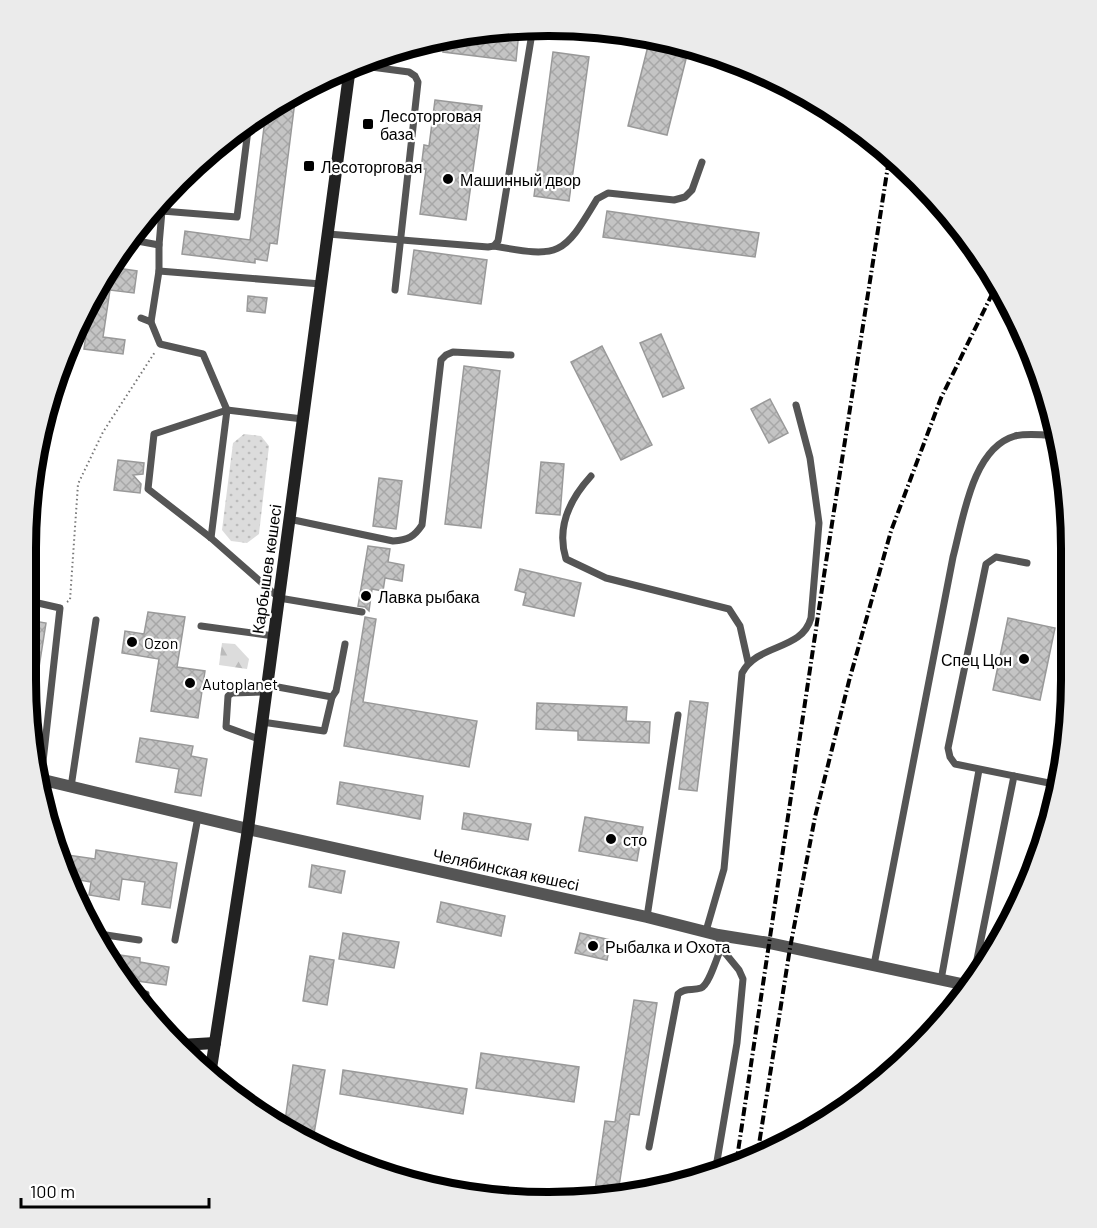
<svg xmlns="http://www.w3.org/2000/svg" width="1097" height="1228" viewBox="0 0 1097 1228" font-family="Barlow,sans-serif">
	<defs>
		<pattern id="grass-dots" width="8" height="8" patternUnits="userSpaceOnUse" patternTransform="scale(1.5)"><rect width="8" height="8" fill="#dcdcdc"/><path d="M2 2h.1M6 6h.1" fill="none" stroke="#bbb" stroke-width="1.8" stroke-linecap="round"/></pattern>
		<pattern id="forest-firs" width="22" height="20" patternUnits="userSpaceOnUse" patternTransform="scale(1.5)"><rect width="22" height="20" fill="#dcdcdc"/><path d="M5 1l3.5 6h-7zM16 11l3.5 6h-7z" fill="#bbb"/></pattern>
		<pattern id="building-cross-hatch" width="8" height="8" patternUnits="userSpaceOnUse" patternTransform="scale(1.5)"><rect width="8" height="8" fill="#c4c4c4"/><path d="M0 0l8 8M0 8l8-8" fill="none" stroke="#a7a7a7"/></pattern>
	</defs>
	<rect width="100%" height="100%" fill="#fff"/>
	<polygon fill="url(#grass-dots)" points="244,434 261,436 269,446 259,534 247,543 231,541 222,530 233,443"/>
	<polygon fill="url(#forest-firs)" points="222,643 235,644 249,659 247,669 219,665"/>
	<g fill="url(#building-cross-hatch)" stroke="#999" stroke-width="1.5">
		<polygon points="500,29 519,31 516,61 443,52 445,38"/>
		<polygon points="649,42 688,51 667,135 628,126"/>
		<polygon points="553,52 589,57 569,201 534,196"/>
		<polygon points="296,93 277,244 270,243 267,261 255,259 255,263 182,254 185,231 250,240 266,111"/>
		<polygon points="435,100 482,106 466,220 420,214 426,169 421,169 424,145 429,146"/>
		<polygon points="607,211 759,233 755,257 603,237"/>
		<polygon points="414,250 487,260 481,304 408,294"/>
		<polygon points="110,267 137,271 134,293 110,290 103,337 125,340 123,354 84,349 91,299 96,287"/>
		<polygon points="248,296 267,298 265,313 247,311"/>
		<polygon points="661,334 684,388 663,397 640,343"/>
		<polygon points="602,346 652,445 621,460 571,362"/>
		<polygon points="464,366 500,371 481,528 445,524"/>
		<polygon points="770,399 788,433 769,443 751,409"/>
		<polygon points="118,460 144,463 143,474 133,475 141,484 140,493 114,490"/>
		<polygon points="541,462 564,464 560,515 536,513"/>
		<polygon points="379,478 402,481 396,529 373,526"/>
		<polygon points="368,546 390,549 388,562 404,565 402,581 385,578 383,591 372,589 369,611 365,607 358,606"/>
		<polygon points="520,569 581,583 574,616 523,605 526,593 515,590"/>
		<polygon points="148,612 185,617 177,667 205,671 198,718 151,711 159,659 122,653 125,631 144,634"/>
		<polygon points="365,617 376,619 363,702 477,721 469,767 344,746"/>
		<polygon points="1008,618 1055,628 1040,700 993,690"/>
		<polygon points="28,620 46,623 32,711 29,711 26,680"/>
		<polygon points="690,701 708,703 697,791 679,789"/>
		<polygon points="537,703 627,707 626,721 650,722 649,743 578,740 578,731 536,729"/>
		<polygon points="140,738 193,746 191,756 207,759 201,796 175,792 179,769 136,762"/>
		<polygon points="340,782 423,796 420,819 337,804"/>
		<polygon points="464,813 531,824 528,840 462,829"/>
		<polygon points="585,817 643,827 637,861 579,851"/>
		<polygon points="96,850 177,863 170,908 142,904 145,882 122,879 119,900 89,895 91,882 68,878 60,854 95,859"/>
		<polygon points="312,865 345,871 341,893 309,887"/>
		<polygon points="441,902 505,916 501,936 437,922"/>
		<polygon points="343,933 399,942 394,968 339,959"/>
		<polygon points="580,933 611,940 607,960 575,953"/>
		<polygon points="106,953 140,958 140,962 169,967 166,985 122,979"/>
		<polygon points="310,956 334,960 327,1005 303,1001"/>
		<polygon points="634,1000 657,1003 639,1115 630,1114 618,1193 594,1197 605,1121 615,1122"/>
		<polygon points="481,1053 579,1067 574,1102 476,1088"/>
		<polygon points="293,1065 325,1070 312,1145 284,1128"/>
		<polygon points="343,1070 467,1089 463,1114 340,1094"/>
	</g>
	<g fill="none" stroke-linecap="round" stroke-linejoin="round">
		<polyline stroke="#777" stroke-width="2" stroke-dasharray="1.5 3" stroke-linecap="butt" points="67,602 70,600 78,484 103,432 155,352"/>
		<g stroke="#555" stroke-width="7">
			<polyline points="356,65 409,72 415,76 418,82 395,290"/>
			<polyline points="162,211 162,197"/>
			<polyline points="328,234 488,247 494,246 498,241 533,27"/>
			<polyline points="132,240 159,245"/>
			<path d="M494,246c66,12 69,10 103,-47l11,-6 66,7 11,-3 7,-7 10,-28"/>
			<polyline points="159,271 321,284"/>
			<polyline points="141,318 151,322 159,271 159,245 162,211 237,217 249,122"/>
			<polyline points="151,322 160,344 203,354 227,410 211,538"/>
			<polyline points="303,419 227,410 154,434 148,489 211,538 279,598 362,612"/>
			<path d="M591,476c-21,23 -35,51 -25,83l40,19 123,31 11,17 8,36"/>
			<path d="M289,519l104,22c15,-1 21,-4 29,-16l19,-165 5,-5 7,-3 58,3"/>
			<polyline points="1027,563 996,557 986,564 948,748 950,757 955,764 1059,785"/>
			<polyline points="29,601 60,608 41,780"/>
			<polyline points="201,626 274,636"/>
			<polyline points="267,685 332,697"/>
			<polyline points="262,722 324,731 332,697 336,691 345,644"/>
			<polyline points="259,739 226,727 228,696 232,693 266,692"/>
			<polyline points="71,787 96,620"/>
			<polyline points="647,917 678,715"/>
			<path d="M706,931l18,-62 18,-196c16,-30 60,-22 69,-55l8,-95 -9,-65 -14,-53"/>
			<polyline points="93,933 139,940"/>
			<polyline points="175,940 198,817"/>
			<path d="M874,965l79,-408c10,-37 19,-109 62,-121 12,-3 30,-1 42,0"/>
			<polyline points="941,980 979,770"/>
			<polyline points="972,984 1014,776"/>
			<polyline points="130,992 146,994 143,1008"/>
			<path d="M649,1147l29,-153c7,-7 15,-3 23,-6 8,-3 16,-31 20,-40"/>
			<polyline points="348,1159 353,1159"/>
			<polyline points="715,1173 737,1043 743,979 739,970 721,948 718,935"/>
		</g>
		<polyline stroke="#555" stroke-width="12" points="35,778 248,829 647,917 718,935 769,943 971,986"/>
		<g stroke="#222" stroke-width="12">
			<polyline points="181,1045 215,1043"/>
			<polyline points="210,1075 248,829 350,67"/>
		</g>
		<g stroke="#000" stroke-width="4" stroke-dasharray="9 3 1.5 3" stroke-linecap="butt">
			<polyline points="757,1157 790,948 815,817 849,681 891,531 941,398 997,284"/>
			<polyline points="736,1165 826,562 890,153"/>
		</g>
	</g>
	<g fill="#000" stroke="#fff" stroke-width="2">
		<rect x="362" y="118" width="12" height="12" rx="3"/>
		<rect x="303" y="160" width="12" height="12" rx="3"/>
		<circle cx="448" cy="179" r="6"/>
		<circle cx="366" cy="596" r="6"/>
		<circle cx="132" cy="642" r="6"/>
		<circle cx="1024" cy="659" r="6"/>
		<circle cx="190" cy="683" r="6"/>
		<circle cx="611" cy="839" r="6"/>
		<circle cx="593" cy="946" r="6"/>
	</g>
	<g text-anchor="middle" dominant-baseline="central" stroke-width="4.5" stroke-linejoin="round" paint-order="stroke">
		<g font-size="16" fill="#000" stroke="#fff" text-anchor="start">
			<text x="380" y="115">Лесоторговая<tspan x="380" dy="18">база</tspan></text>
			<text x="321" y="166">Лесоторговая</text>
			<text x="460" y="179">Машинный двор</text>
			<text x="378" y="596">Лавка рыбака</text>
			<text x="144" y="642">Ozon</text>
			<text x="1012" y="659" text-anchor="end">Спец Цон</text>
			<text x="202" y="683">Autoplanet</text>
			<text x="623" y="839">сто</text>
			<text x="605" y="946">Рыбалка и Охота</text>
		</g>
		<g font-size="16" fill="#000" stroke="#fff">
			<text transform="translate(266 569) rotate(-82)">Карбышев көшесі</text>
			<text transform="translate(506 869) rotate(12)">Челябинская көшесі</text>
		</g>
	</g>
	<path d="M0 0H1097V1228H0ZM548 36H549A512 512 0 0 1 1061 548V680A512 512 0 0 1 549 1192H548A512 512 0 0 1 36 680V548A512 512 0 0 1 548 36Z" fill="#ebebeb" fill-rule="evenodd"/>
	<path fill="none" stroke="#000" stroke-width="8" d="M548 36H549A512 512 0 0 1 1061 548V680A512 512 0 0 1 549 1192H548A512 512 0 0 1 36 680V548A512 512 0 0 1 548 36Z"/>
	<path d="M21 1198v9h188v-9" fill="none" stroke="#000000" stroke-width="3"/>
	<text x="30" y="1198" font-size="18" fill="#000000" stroke="#ffffff" stroke-width="4.5" paint-order="stroke">100 m</text>
</svg>
